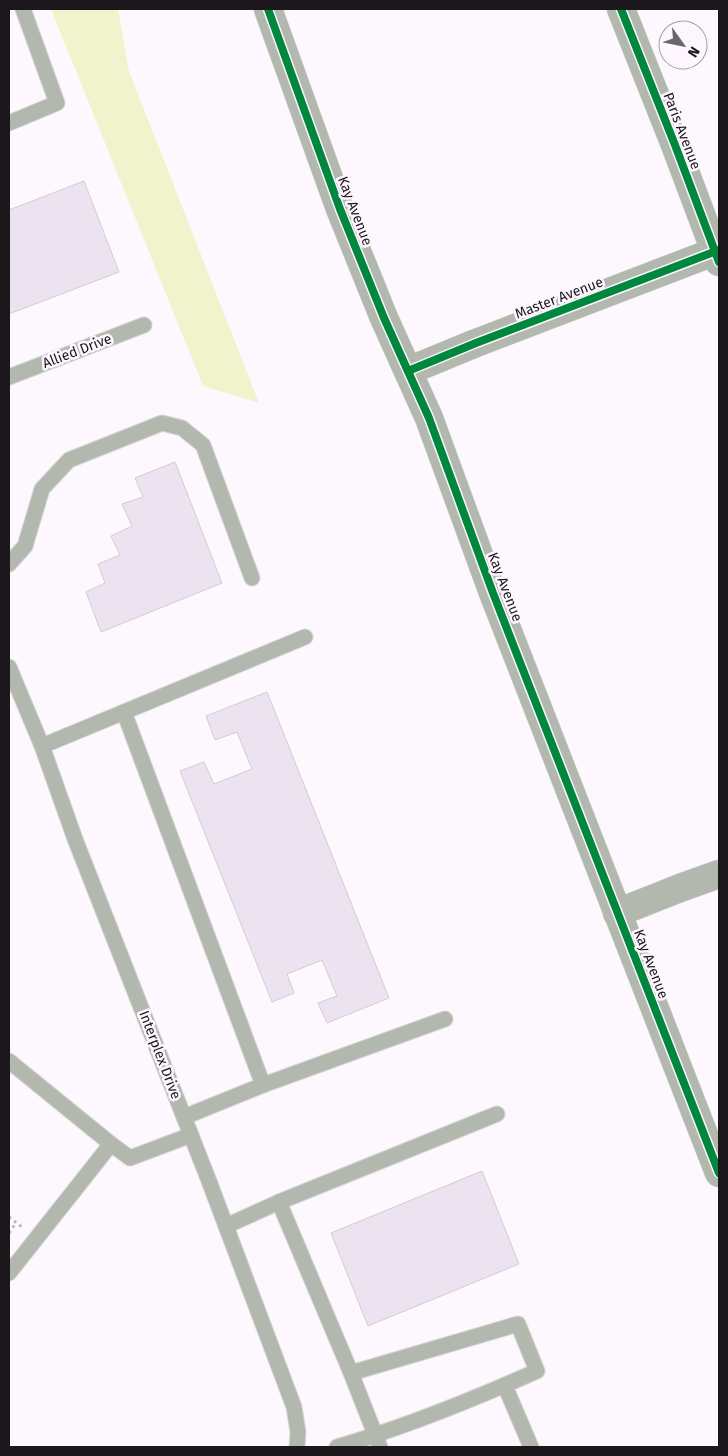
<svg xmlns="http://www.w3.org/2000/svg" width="728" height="1456" viewBox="0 0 728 1456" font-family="'Fira Sans',sans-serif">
	<rect width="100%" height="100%" fill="#fdf8fd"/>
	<polygon fill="#f0f4cd" points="51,9 118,9 129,71 259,403 203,386"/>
	<g fill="#ede3f0" stroke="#d0cdd0">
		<polygon points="84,181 119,272 9,314 9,210"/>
		<polygon points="175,462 222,583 101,632 86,592 105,583 98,564 120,555 111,536 132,526 122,504 143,497 135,478"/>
		<polygon points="267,692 389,998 327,1023 318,1003 337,996 322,960 287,974 294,993 272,1002 180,771 204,762 214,784 252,769 237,732 215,740 206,716"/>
		<polygon points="482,1171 519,1264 368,1326 331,1233"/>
	</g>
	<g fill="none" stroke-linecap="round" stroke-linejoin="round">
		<defs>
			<g id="lane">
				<polyline points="9,123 57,103 23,9"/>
				<polyline points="9,377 144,325"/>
				<polyline points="9,564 25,546 42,489 69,460 162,423 182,428 203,445 252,578"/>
				<polyline points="9,667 42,746 75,839 209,1181 294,1407 298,1432 297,1447"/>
				<polyline points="124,712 263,1085 184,1117"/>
				<polyline points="42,746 305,637"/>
				<polyline points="9,1061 111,1144 9,1273"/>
				<polyline points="263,1085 445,1019"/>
				<polyline points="111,1144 130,1158 191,1135"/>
				<polyline points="279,1202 351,1373 380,1447"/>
				<polyline points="226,1226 279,1202 497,1114"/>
				<polyline points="505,1386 531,1447"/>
				<path d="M337,1447c68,-20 135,-47 200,-76l-19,-47 -167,49"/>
			</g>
			<g id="street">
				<polyline points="268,9 340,209 384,318 429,418 493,593 719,1173"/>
				<polyline points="621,9 675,145 719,262"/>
				<polyline points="408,371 476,343 719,250"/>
				<polyline points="617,913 680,888 719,874"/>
			</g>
		</defs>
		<use href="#lane" stroke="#d8d5d8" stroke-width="17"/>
		<use href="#street" stroke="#d8d5d8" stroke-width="29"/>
		<g stroke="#b7b9b3" stroke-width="3" stroke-dasharray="2.5 4" stroke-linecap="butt">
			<polyline points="9,1217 22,1227"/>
			<polyline points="9,1233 16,1223"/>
		</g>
		<use href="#lane" stroke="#b3b8ae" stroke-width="15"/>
		<use href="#street" stroke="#b3b8ae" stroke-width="28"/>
		<defs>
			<g id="cycleway">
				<polyline points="268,9 340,209 384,318 429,418 493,593 719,1173"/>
				<polyline points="621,9 675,145 719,262"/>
				<polyline points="408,371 476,343 719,250"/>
			</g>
		</defs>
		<use href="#cycleway" stroke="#fef6ff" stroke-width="11"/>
		<use href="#cycleway" stroke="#00873e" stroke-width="8"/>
	</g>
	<g text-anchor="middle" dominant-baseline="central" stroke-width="5" stroke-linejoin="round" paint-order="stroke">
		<g font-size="14" fill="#1b171b" stroke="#fef6ff">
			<text transform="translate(682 131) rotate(69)">Paris Avenue</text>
			<text transform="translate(355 211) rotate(69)">Kay Avenue</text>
			<text transform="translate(559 298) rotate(-21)">Master Avenue</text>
			<text transform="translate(77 351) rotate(-21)">Allied Drive</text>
			<text transform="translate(505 587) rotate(69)">Kay Avenue</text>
			<text transform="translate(651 964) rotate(69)">Kay Avenue</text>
			<text transform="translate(160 1055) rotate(69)">Interplex Drive</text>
		</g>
	</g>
	<rect width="728" height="1456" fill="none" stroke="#1b171b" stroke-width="20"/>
	<g transform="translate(683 45) rotate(123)"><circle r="24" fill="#fef6ff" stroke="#a39da4"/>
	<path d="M0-4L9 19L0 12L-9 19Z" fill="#6a666a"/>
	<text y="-8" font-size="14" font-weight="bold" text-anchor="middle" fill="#1b171b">N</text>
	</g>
</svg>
